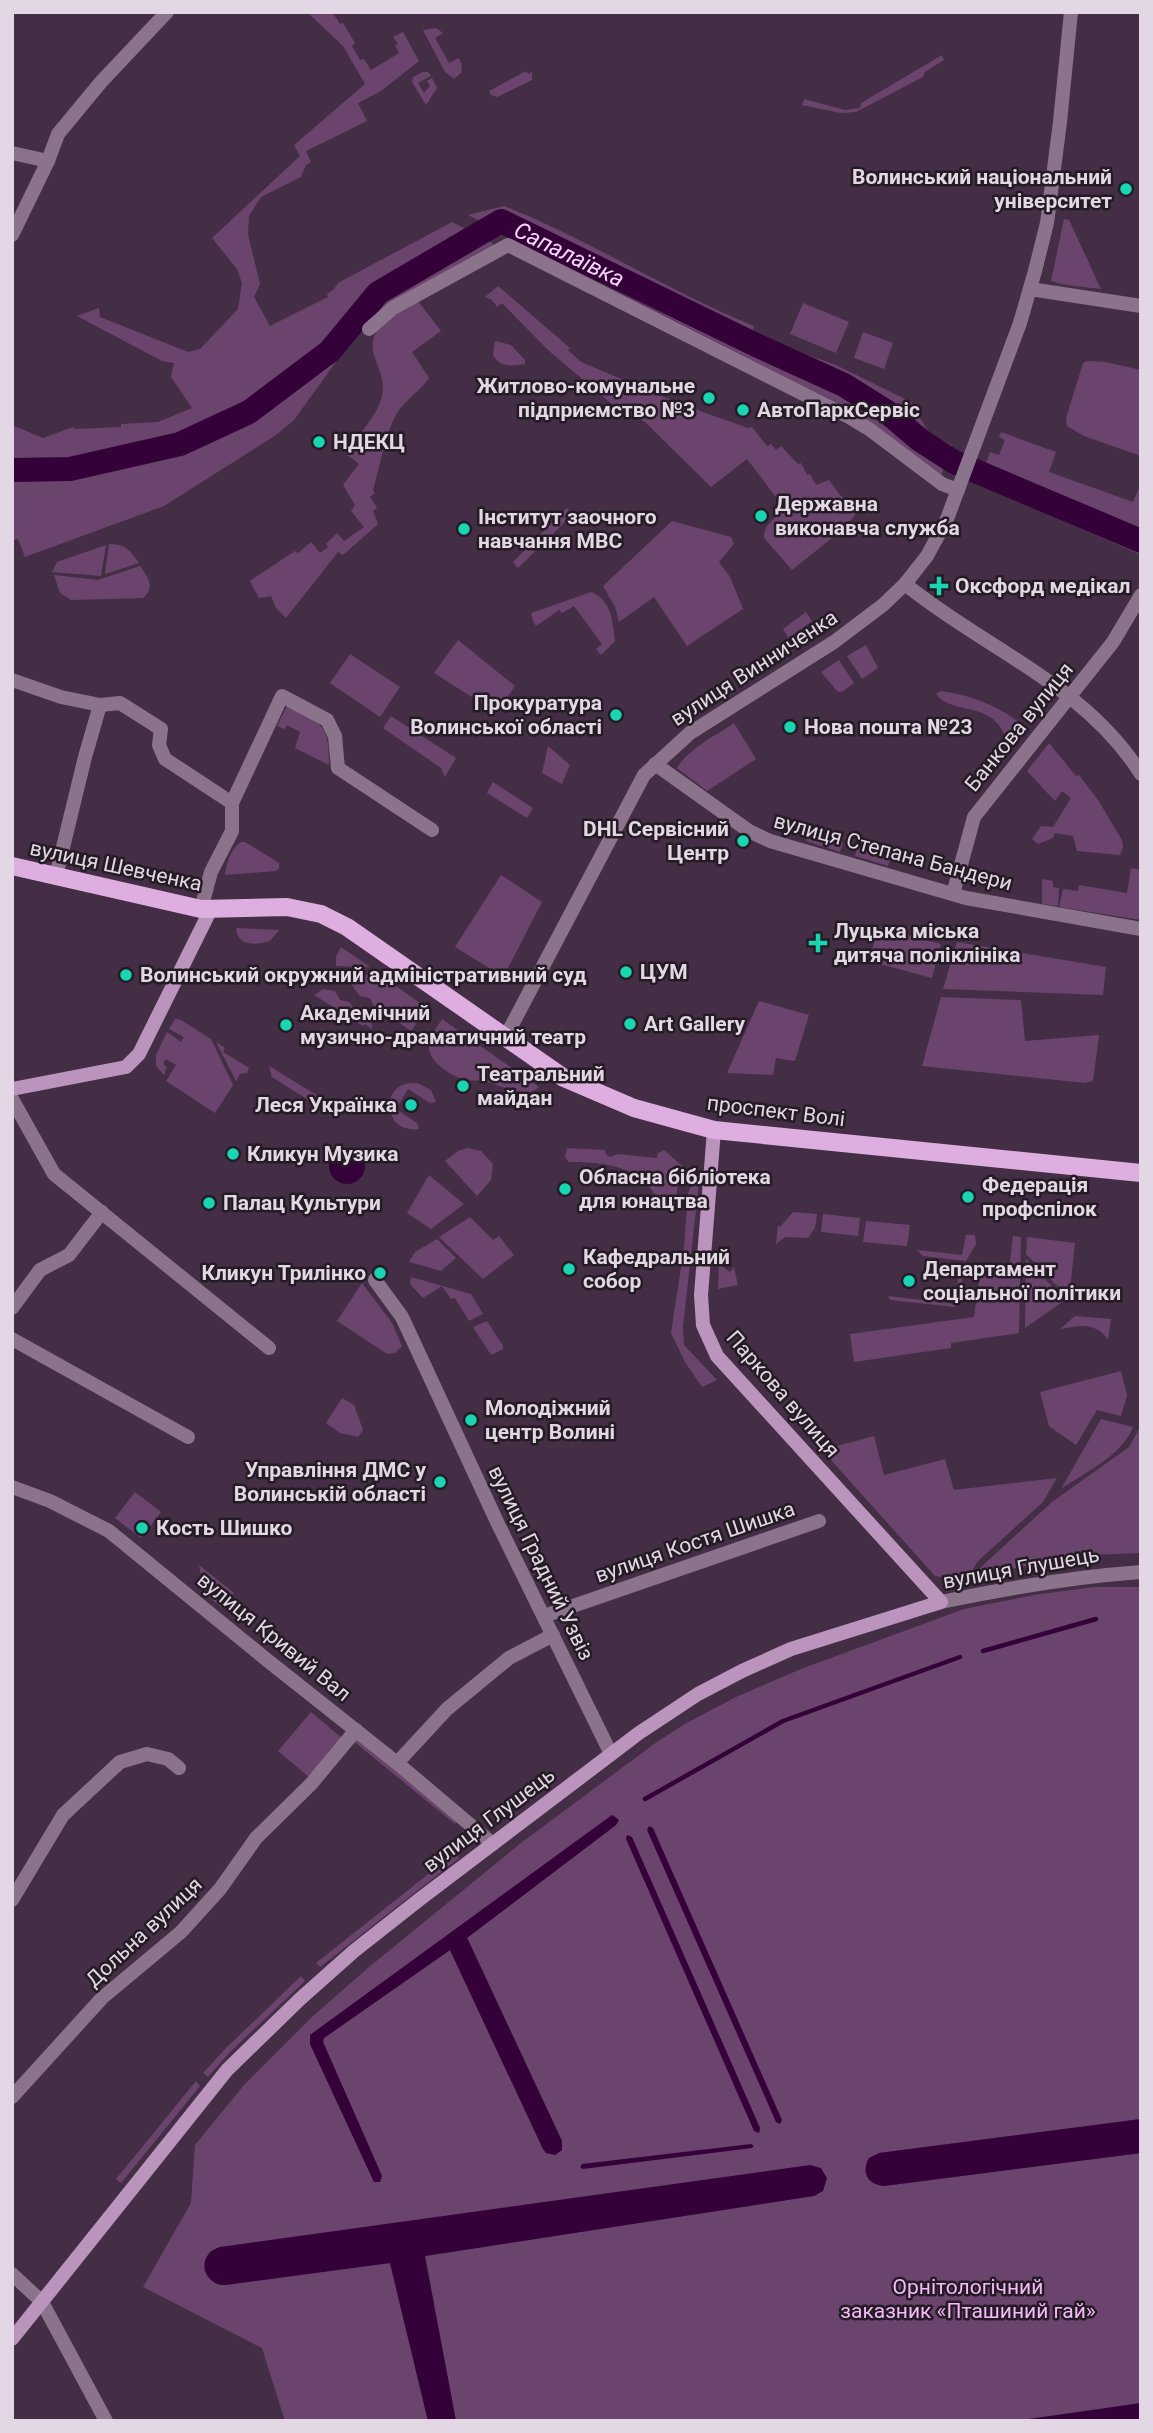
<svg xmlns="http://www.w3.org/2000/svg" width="1153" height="2433" viewBox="0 0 1153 2433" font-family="Roboto,sans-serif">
	<rect width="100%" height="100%" fill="#432e45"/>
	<g fill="#6b446d" fill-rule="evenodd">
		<polygon points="307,12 332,12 340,24 343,23 355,43 352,46 360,60 364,59 371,70 399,53 395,46 398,44 393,37 403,32 419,61 381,91 358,103 367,121 306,151 311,162 306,165 301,177 261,197 249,216 248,234 260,284 254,297 270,326 328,297 327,294 334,289 338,283 452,222 493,243 493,246 490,251 364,323 294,420 276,435 164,506 25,557 18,539 12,540 12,425 43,438 73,427 74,429 121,427 121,424 158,422 192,408 171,377 174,363 162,361 77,316 99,308 100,317 188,352 200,349 238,309 242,283 237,269 212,238 300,156 294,145 365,84 343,46"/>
		<polygon points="436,28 443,33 435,38 449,63 459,58 462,66 461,73 454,79 445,72 423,30"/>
		<polygon points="942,55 944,60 925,72 923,77 856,112 841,113 802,105 804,99 845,110 860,108 861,103"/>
		<polygon points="526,71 528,74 532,72 532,80 497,97 491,95 489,91"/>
		<polygon points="423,72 428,72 431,76 418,83 424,93 430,86 427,81 432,78 437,88 426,105 412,82 413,77"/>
		<path d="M504,206c86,34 164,85 250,120l-2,8 6,4 78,27 75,37 19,33 22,10 -11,31 -79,-60 -394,-201z"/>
		<polygon points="1064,219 1069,220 1101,289 1066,285 1051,281"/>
		<path d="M498,286l72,62 -2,2 13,12 102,43 65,23 4,-1 15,19 4,-2 5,6 5,-4 17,18 3,-1 6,12 3,-1 6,11 13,-5 11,15 16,12 1,5 -10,14 -55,44 -28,-32c0,-15 12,-20 21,-29l-38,-50 -36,28 -66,-65 -25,-11 -72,-61 -46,-47 -5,4 -5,-7 -7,-3z"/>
		<path d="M417,300l24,31 -29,21 17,26c-8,12 -21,20 -30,32 -13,19 -19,57 -26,80l2,3 -5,4 7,11 -4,3 5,13 -35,31 -5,-3 -52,66 -10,-10 -5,-12 -12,2 -9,-17 45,-30 3,2 13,-11 9,11 8,-6 -2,-3 11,-11 7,8 20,-14 -13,-16 4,-6 -12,-20 16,-21 -14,-11c13,-18 38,-42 38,-66 0,-10 -6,-22 -9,-32 -8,-28 22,-41 43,-55z"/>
		<polygon points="803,303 849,322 836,353 790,334"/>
		<polygon points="863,332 893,343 884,369 854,358"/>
		<path d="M495,341l16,4 14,15v4c-12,2 -25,4 -32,-9z"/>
		<polygon points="1087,361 1105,362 1141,370 1141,456 1084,436 1067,426 1066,418 1083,363"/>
		<polygon points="1001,432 1056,452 1049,472 1133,502 1141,483 1141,555 978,484 990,452 999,455 1005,440 999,437"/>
		<polygon points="567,508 570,513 569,518 518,568 513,562"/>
		<polygon points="672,521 731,537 734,544 719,562 730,577 743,609 687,646 654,597 619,622 615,607 603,586"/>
		<path d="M109,544c16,0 21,6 30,19l-34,11z"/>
		<polygon points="106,545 101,576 52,572 57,562"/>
		<path d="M140,566c8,11 16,22 3,32l-72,2 -11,-7 -6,-18 44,5z"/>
		<path d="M591,592c20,7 22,30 24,49l-14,14 -5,-6 6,-5 -28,-38 -12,7 -3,-3 -23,16 -3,-5 -2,-8z"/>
		<polygon points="806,612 812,621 788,638 783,629"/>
		<polygon points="458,640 515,686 497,713 434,673"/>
		<polygon points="866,645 878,668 862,679 847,656"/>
		<polygon points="350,654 400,687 380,717 330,683"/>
		<polygon points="839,660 854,683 842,692 837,691 821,672"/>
		<path d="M941,691c31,4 58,15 83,35l-16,15c-3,-6 -7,-14 -12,-19 -15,-17 -47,-10 -60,-28z"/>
		<path d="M288,704c34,21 41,19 41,61l-34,-17 5,-16 -13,-7 -2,4 -8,-3z"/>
		<polygon points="391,716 456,758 445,777 441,768 383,728"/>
		<path d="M734,723l22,36 -49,32 -30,-23c12,-20 37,-31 57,-45z"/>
		<polygon points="1049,743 1076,776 1079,775 1098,800 1122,840 1123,847 1120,855 1077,851 1073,836 1055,833 1053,838 1038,844 1032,839 1041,826 1053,827 1071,798 1062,791 1055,801 1027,771"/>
		<polygon points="548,746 570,765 562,784 542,773"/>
		<polygon points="493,782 533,808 527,818 487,793"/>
		<polygon points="808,833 843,843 840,852 806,841"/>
		<path d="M241,842h4l34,21v6l-3,2 -51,4c1,-12 6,-26 16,-33z"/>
		<polygon points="857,847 891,856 888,866 855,856"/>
		<polygon points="1131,868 1141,870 1141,920 1059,907 1063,889 1078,891 1079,885 1127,893"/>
		<polygon points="501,875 542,902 506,972 499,974 455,947"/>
		<polygon points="1042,879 1053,881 1053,887 1059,888 1058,906 1042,904"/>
		<polygon points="878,927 941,944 932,978 869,961"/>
		<path d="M236,929l1,-1 42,2 -9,11c-14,4 -32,6 -34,-12z"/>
		<polygon points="957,942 1106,967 1103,995 943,989"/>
		<polygon points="341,947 370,967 336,966 336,957"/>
		<polygon points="376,972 427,1008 411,1031 373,1005 370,998 360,996 351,984 343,983 338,973 365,975"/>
		<path d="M323,989l12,2 5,9 9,2c3,2 4,6 7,8 7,9 16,0 16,19l-7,-5 -2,2 -49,-31z"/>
		<polygon points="941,997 1021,1000 1025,1041 1099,1035 1093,1081 1085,1083 922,1066"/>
		<polygon points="759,1001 809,1015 795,1061 776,1058 773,1075 727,1073"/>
		<polygon points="175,1019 181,1020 211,1039 233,1085 215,1113 166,1081 176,1065 166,1059 163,1064 167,1067 164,1075 156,1066 156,1055 167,1032 181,1042 184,1037 169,1029"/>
		<path d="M442,1019l97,68c-11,14 -42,-4 -57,-6 -6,-1 -11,0 -17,-1 -13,-4 -34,-16 -36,-31 -2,-11 8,-21 13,-30z"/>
		<polygon points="216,1042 225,1048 223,1052 249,1068 247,1073 240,1074 236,1081"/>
		<polygon points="269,1066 333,1105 329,1113 272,1077"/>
		<path d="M417,1083l14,7 5,12 -6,1 -22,-14 -12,20 21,14 2,6c-18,2 -30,-8 -30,-27 4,-14 13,-20 28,-19z"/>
		<polygon points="468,1148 481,1151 493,1164 491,1180 477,1196 445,1161 458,1151"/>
		<path d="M567,1148l38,2 1,5 4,2 8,-3 39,4 1,-5 6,-3 24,21 -10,12 -3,21 -7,5c-9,-6 -14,-17 -21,-25 -20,-20 -51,-22 -78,-22l-4,-5z"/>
		<polygon points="429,1175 464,1204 431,1229 407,1213"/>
		<polygon points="697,1180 699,1182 683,1327 684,1345 717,1380 702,1387 685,1362 671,1333 684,1248 688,1193 693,1182"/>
		<polygon points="793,1212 817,1214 815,1228 808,1238 785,1237 776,1244 778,1226 780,1227"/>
		<polygon points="823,1214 860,1218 858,1236 821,1232"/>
		<polygon points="470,1217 493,1240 499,1236 514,1255 483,1279 439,1237"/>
		<polygon points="866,1221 910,1225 907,1246 863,1242"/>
		<polygon points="966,1235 975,1235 976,1244 966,1261 923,1256 917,1250 962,1255"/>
		<polygon points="1013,1236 1021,1237 1019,1333 951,1343 951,1348 854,1362 850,1334 974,1317 981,1267 1009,1270"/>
		<polygon points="1027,1237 1075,1243 1069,1298 1026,1254"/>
		<polygon points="437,1239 456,1258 441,1271 409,1262 415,1252"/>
		<polygon points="726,1255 728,1255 728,1258 722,1266 730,1272 734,1267 738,1285 718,1289 719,1258"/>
		<polygon points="1026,1259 1065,1300 1025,1328"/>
		<path d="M959,1271h4c-1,11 0,28 -8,36l-65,-7 -2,-4 67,8z"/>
		<polygon points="411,1277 471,1294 483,1314 469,1321 455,1298 451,1299 442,1286 423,1298 410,1284"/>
		<polygon points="362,1283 392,1323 402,1346 395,1353 387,1354 337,1321"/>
		<path d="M1075,1316l36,3 -3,21c-12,-18 -28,-15 -48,-11z"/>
		<polygon points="487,1321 503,1346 503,1349 491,1355 473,1327"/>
		<polygon points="1121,1371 1127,1395 1121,1416 1097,1410 1076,1445 1049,1426 1040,1392"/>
		<polygon points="342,1398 354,1405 363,1430 358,1437 340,1433 326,1423"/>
		<path d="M1101,1419l32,8c-10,28 -49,46 -72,62z"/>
		<polygon points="1139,1429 1141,1430 1141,1553 1090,1555 976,1575 982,1566 1052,1502 1129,1447"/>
		<polygon points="874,1436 884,1475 945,1459 954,1490 1057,1478 1043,1502 977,1562 970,1577 951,1579 935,1576 822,1450"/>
		<polygon points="135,1492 161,1512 141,1538 115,1518"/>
		<polygon points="199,1565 234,1593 222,1608 204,1593"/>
		<path d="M1094,1587h47v532l-262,34 -11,26 10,6 6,1 257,-33v250l-33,5 2,13h-654l-32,-165 395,-61 -599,52 -11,5 5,31 6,2 170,-22 38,158h-143l-23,-73 -119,-61 48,-84 4,-58 49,-60 69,-69 56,-49 152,-124 133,-99 29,-19 53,-28 65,-28 163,-60 70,-14zM613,1815l6,5 -3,5 -149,112 95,204v9l-19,-1 -93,-199 -126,88 -1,4 59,134 -8,6 -64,-138v-9zM630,1835l130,293v3z"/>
		<polygon points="311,1712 343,1739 310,1778 278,1751"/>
		<polygon points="355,1737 457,1821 455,1824 352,1740"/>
		<polygon points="455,1853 459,1858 320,1967 316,1963"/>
		<polygon points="301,1976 305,1981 229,2053 208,2077 203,2073 225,2049"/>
		<polygon points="196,2081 200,2086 121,2183 116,2179"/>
	</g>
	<g fill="#340238">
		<circle cx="347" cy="1166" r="18"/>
		<polygon points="612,1815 619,1820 616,1825 467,1938 562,2141 562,2150 555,2155 546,2153 543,2149 450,1950 324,2038 323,2042 382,2176 380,2182 374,2182 310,2044 310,2035"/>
		<polygon points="649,1826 653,1828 782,2120 780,2124 776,2122 647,1830"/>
		<polygon points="627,1835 632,1837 760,2128 759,2133 754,2131 626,1839"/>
		<path d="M1141,2119v34l-257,33c-17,-1 -23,-14 -15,-28l10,-5z"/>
		<polygon points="751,2144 754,2146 752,2148 583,2169 580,2167 582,2164"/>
		<path d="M810,2165l11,3 6,10 -4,13 -9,5 -389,60 31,165h-28l-38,-158 -164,22c-25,0 -30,-31 -6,-38z"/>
		<polygon points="1141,2403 1141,2421 1015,2421"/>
	</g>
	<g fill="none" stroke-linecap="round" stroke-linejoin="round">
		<g stroke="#340238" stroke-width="4.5">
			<polyline points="983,1651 1096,1619"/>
			<polyline points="645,1799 783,1721 960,1657"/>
		</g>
		<path stroke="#340238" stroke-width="24" id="s1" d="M12,470l58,-1 110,-25 69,-32 81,-61 48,-58 123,-72 255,124 88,40 43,27 33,28 34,22 187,79"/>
		<g stroke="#8b738c" stroke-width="14">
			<polyline points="12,153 48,161"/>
			<polyline points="12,235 48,161 58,134 101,82 167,12"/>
			<polyline points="1030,289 1141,306"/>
			<polyline points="369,329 393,308 508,245 849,417 869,429 942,484 958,490"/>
			<path d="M905,584c80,65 179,100 236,190"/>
			<polyline points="12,680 61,697 100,705 120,703 161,729 159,745 165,759 232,803 232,831 211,872 201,909"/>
			<polyline points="232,803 282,696 327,720 335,736 338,768 432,830"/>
			<polyline points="56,876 85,757 100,705"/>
			<polyline points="953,894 974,817 1113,642 1141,595"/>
			<polyline points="12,1099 54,1174 269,1348"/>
			<polyline points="375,1280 402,1317 498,1524 611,1754"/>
			<polyline points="12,1308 40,1270 69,1255 102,1212"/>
			<polyline points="12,1339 188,1437"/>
			<polyline points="12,1487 50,1501 109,1531 267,1660 397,1763 493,1844"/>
			<polyline points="544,1616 819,1521"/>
			<polyline points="397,1763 447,1709 509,1658 553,1635"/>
			<polyline points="12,1900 63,1815 120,1762 147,1754 168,1759 179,1768"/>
			<polyline points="12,2097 102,1998 181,1932 220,1889 256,1838 311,1784 356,1730"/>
			<polyline points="12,2274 42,2302 106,2421"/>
		</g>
		<g stroke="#8b738c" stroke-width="14">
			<polyline points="655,764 749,831 770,841 966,898 1141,929"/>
			<polyline points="505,1038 644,775 690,733 834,642 883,605 905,584 927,556 947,519 1020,323 1035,271 1047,223 1060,122 1071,12"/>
			<path d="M941,1602c66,-14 132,-25 200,-30"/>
		</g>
		<g stroke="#ba94bc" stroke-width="14">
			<polyline points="12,1089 126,1067 139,1054 211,909"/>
			<polyline points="12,2339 227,2070 300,1999 354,1951 420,1899 639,1733 698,1694 742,1671 791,1649 941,1602 717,1356 703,1325 701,1295 714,1130"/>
		</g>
		<polyline stroke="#dfaee1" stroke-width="18" points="12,866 201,909 287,907 321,914 347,927 564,1078 634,1108 714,1130 1141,1173"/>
	</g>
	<g fill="#1ad5b2" stroke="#241b25" stroke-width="2.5">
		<circle cx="1126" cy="189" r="7"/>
		<circle cx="709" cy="398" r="7"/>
		<circle cx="743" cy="410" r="7"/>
		<circle cx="319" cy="442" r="7"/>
		<circle cx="761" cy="516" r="7"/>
		<circle cx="464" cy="529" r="7"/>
		<path d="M935.5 575.5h7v7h7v7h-7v7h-7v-7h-7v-7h7z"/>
		<circle cx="616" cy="715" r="7"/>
		<circle cx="790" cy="727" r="7"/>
		<circle cx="743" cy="841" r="7"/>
		<path d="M814.5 932.5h7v7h7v7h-7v7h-7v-7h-7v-7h7z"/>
		<circle cx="626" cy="972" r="7"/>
		<circle cx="126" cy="975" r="7"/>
		<circle cx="630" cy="1024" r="7"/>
		<circle cx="286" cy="1025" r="7"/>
		<circle cx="463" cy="1086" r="7"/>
		<circle cx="411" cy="1105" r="7"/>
		<circle cx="233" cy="1154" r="7"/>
		<circle cx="565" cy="1189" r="7"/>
		<circle cx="968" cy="1197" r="7"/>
		<circle cx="209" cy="1203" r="7"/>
		<circle cx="569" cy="1269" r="7"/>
		<circle cx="380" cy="1273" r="7"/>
		<circle cx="909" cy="1281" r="7"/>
		<circle cx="471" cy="1420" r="7"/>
		<circle cx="440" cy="1482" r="7"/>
		<circle cx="142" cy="1528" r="7"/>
	</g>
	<g text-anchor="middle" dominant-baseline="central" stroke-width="5" stroke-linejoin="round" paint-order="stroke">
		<g font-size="21" font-weight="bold" fill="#e4d7e5" stroke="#241b25" text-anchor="start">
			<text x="1112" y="177" text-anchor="end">Волинський національний<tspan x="1112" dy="24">університет</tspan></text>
			<text x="695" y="386" text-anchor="end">Житлово-комунальне<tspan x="695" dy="24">підприємство №3</tspan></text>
			<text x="757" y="410">АвтоПаркСервіс</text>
			<text x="333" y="442">НДЕКЦ</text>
			<text x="775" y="504">Державна<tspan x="775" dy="24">виконавча служба</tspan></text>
			<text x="478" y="517">Інститут заочного<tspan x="478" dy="24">навчання МВС</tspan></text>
			<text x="955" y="586">Оксфорд медікал</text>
			<text x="602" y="703" text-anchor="end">Прокуратура<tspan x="602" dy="24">Волинської області</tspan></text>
			<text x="804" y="727">Нова пошта №23</text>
			<text x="729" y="829" text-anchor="end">DHL Сервісний<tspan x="729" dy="24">Центр</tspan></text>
			<text x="834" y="931">Луцька міська<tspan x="834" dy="24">дитяча поліклініка</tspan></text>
			<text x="640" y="972">ЦУМ</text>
			<text x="140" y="975">Волинський окружний адміністративний суд</text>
			<text x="300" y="1013">Академічний<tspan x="300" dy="24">музично-драматичний театр</tspan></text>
			<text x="644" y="1024">Art Gallery</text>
			<text x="477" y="1074">Театральний<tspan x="477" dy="24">майдан</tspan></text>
			<text x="397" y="1105" text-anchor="end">Леся Українка</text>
			<text x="247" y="1154">Кликун Музика</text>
			<text x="579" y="1177">Обласна бібліотека<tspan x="579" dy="24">для юнацтва</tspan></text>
			<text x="982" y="1185">Федерація<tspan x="982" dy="24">профспілок</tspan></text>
			<text x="223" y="1203">Палац Культури</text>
			<text x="583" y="1257">Кафедральний<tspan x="583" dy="24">собор</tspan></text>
			<text x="923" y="1269">Департамент<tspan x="923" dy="24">соціальної політики</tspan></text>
			<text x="366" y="1273" text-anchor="end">Кликун Трилінко</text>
			<text x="485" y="1408">Молодіжний<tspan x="485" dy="24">центр Волині</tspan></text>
			<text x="426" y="1470" text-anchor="end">Управління ДМС у<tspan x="426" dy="24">Волинській області</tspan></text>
			<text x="156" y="1528">Кость Шишко</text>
		</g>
		<g font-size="21" fill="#e4d7e5" stroke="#241b25">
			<text transform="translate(754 668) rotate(-33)">вулиця Винниченка</text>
			<text transform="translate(1019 727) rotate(-51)">Банкова вулиця</text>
			<text transform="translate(893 852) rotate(15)">вулиця Степана Бандери</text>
			<text transform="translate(116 866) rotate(12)">вулиця Шевченка</text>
			<text transform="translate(776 1111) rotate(7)">проспект Волі</text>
			<text transform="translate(783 1394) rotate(49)">Паркова вулиця</text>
			<text transform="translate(695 1542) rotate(-19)">вулиця Костя Шишка</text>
			<text transform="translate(541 1563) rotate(64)">вулиця Градний Узвіз</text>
			<text transform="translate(1021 1568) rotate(-10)">вулиця Глушець</text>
			<text transform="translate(274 1637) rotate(39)">вулиця Кривий Вал</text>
			<text transform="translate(489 1820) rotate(-37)">вулиця Глушець</text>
			<text transform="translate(144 1932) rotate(-43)">Дольна вулиця</text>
		</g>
		<g font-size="21" fill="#f6baf9" stroke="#241b25">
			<text x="968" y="2287">Орнітологічний<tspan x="968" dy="24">заказник «Пташиний гай»</tspan></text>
		</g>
		<g font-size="23" font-style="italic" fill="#f5d7f7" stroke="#241b25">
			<text stroke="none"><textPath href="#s1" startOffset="642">Сапалаївка</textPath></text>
		</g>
	</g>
	<rect width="1153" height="2433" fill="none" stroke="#e4d7e5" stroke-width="28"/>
</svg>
